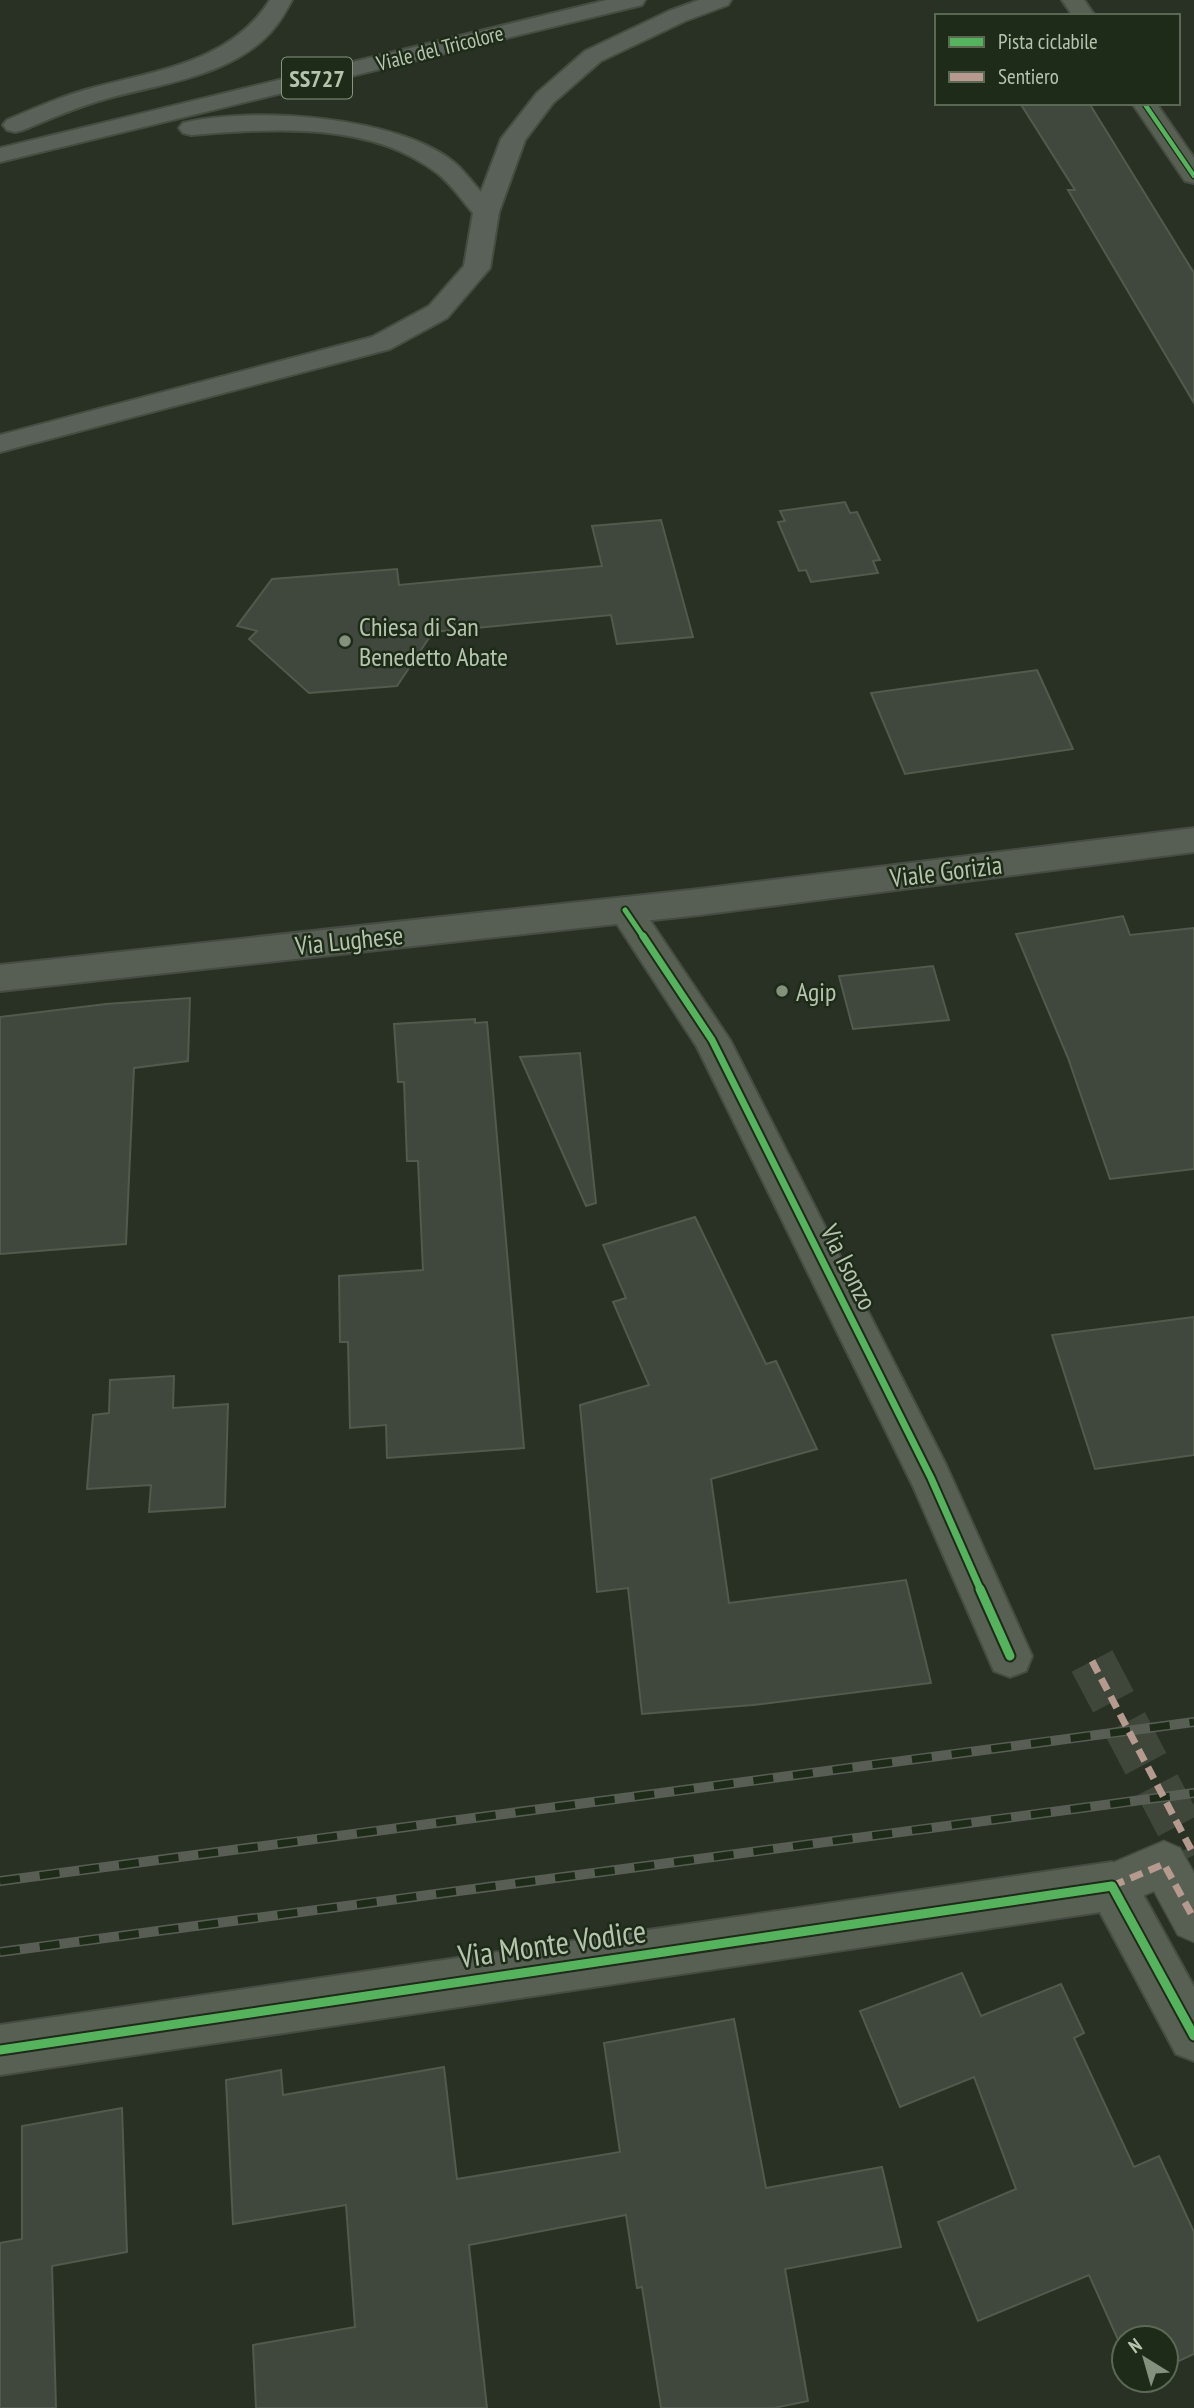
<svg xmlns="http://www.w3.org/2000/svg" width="1194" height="2408" viewBox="0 0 1194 2408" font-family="'PT Sans Narrow',sans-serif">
	<rect width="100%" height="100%" fill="#293125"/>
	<g fill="#40483d" stroke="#515a4c" stroke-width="2">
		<polygon points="1020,103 1089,103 1194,273 1194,403 1068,190 1075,190"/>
		<polygon points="845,502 850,513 857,512 880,560 873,561 878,573 811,582 806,570 799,571 778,522 785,521 780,511"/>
		<polygon points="661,520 693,637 617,644 611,615 433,632 397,686 309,693 249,639 257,631 237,626 272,579 397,569 399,585 602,566 592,526"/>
		<polygon points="1037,670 1073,749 905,774 871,693"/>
		<polygon points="1123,916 1130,935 1194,928 1194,1169 1110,1179 1068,1058 1016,934"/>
		<polygon points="933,966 949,1020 853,1029 839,976"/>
		<polygon points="190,998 188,1061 134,1068 126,1244 0,1254 0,1017 106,1004"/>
		<polygon points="475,1019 475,1023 487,1022 524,1448 387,1458 386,1425 350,1428 348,1342 340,1342 339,1276 423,1270 418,1161 407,1161 404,1082 398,1082 394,1024"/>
		<polygon points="580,1053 596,1203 586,1206 520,1057"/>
		<polygon points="695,1217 766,1364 776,1361 817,1449 711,1479 729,1603 906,1580 931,1683 753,1705 642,1714 628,1588 597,1592 580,1405 649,1385 613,1302 626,1298 603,1245"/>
		<polygon points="1194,1317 1194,1455 1095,1469 1052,1335"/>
		<polygon points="174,1376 173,1408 228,1404 225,1507 149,1512 151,1485 87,1489 93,1415 109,1413 110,1380"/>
		<polygon points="962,1973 981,2016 1061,1984 1084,2033 1074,2038 1134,2167 1159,2156 1194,2232 1194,2354 1166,2367 1166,2338 1124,2338 1124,2353 1089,2275 978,2321 938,2222 1016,2189 974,2077 900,2107 860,2011"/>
		<polygon points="734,2019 766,2188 882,2167 901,2247 785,2269 808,2401 774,2408 661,2408 642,2287 637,2288 626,2215 469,2245 487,2408 256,2408 253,2345 355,2327 346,2205 233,2224 226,2080 281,2070 283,2095 444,2067 457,2179 620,2152 604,2043"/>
		<polygon points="122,2108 127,2252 52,2266 56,2408 0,2408 0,2243 22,2239 22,2126"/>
	</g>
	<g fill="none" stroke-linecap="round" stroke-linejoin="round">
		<polyline stroke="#3e4739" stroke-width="46" stroke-dasharray="46 24" stroke-linecap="butt" points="1092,1661 1194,1855"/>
		<defs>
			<polygon id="pedestrian" points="1164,1841 1180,1848 1194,1873 1194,1942 1178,1935 1154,1891 1112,1909 1096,1902 1089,1886 1096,1870"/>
			<g id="minor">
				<polygon points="1062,0 1084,0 1095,16 1073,16"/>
				<polygon points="1132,103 1156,103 1194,158 1194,183 1185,181"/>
				<polygon points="625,897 637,901 730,1040 946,1465 1032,1656 1026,1671 1010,1677 994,1671 913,1486 697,1047 608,910 613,901"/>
				<polygon points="1112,1862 1129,1869 1194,1987 1194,2061 1176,2054 1100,1912 0,2075 0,2025"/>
			</g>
			<polygon id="secondary" points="1194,828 1194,852 699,915 0,991 0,965 699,889"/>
			<g id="trunk">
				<path d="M270,0h22c-5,9 -10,19 -17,27 -38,48 -111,56 -166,71 -30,8 -57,20 -86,32l-8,2 -8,-2 -4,-5 4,-5c28,-12 55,-24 85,-32 66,-18 139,-26 178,-88z"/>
				<polygon points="607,0 645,0 642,5 0,162 0,148"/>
				<path d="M699,0h32l-3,5 -43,16 -84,40 -48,42 -28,37 -26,72 -9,56 -43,50 -57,31 -390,103v-17l372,-98 57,-31 35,-40 9,-53c-11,-13 -23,-30 -36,-40 -68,-53 -166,-44 -246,-38l-8,-2 -4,-5 4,-5c69,-17 218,-7 273,41 9,8 17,19 25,28l20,-53 36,-46 48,-42 84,-40z"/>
			</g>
		</defs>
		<use href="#pedestrian" stroke="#464c42" stroke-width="3"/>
		<use href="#minor" stroke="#464c42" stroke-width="4"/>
		<use href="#secondary" stroke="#464c42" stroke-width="4"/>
		<use href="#trunk" stroke="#454d41" stroke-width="4"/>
		<use href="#pedestrian" fill="#586054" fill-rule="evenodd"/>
		<use href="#minor" fill="#586054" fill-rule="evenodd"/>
		<use href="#secondary" fill="#575e53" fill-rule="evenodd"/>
		<use href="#trunk" fill="#5a6158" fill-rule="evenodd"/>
		<defs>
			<g id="rail">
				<polyline points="0,1881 1194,1722"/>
				<polyline points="0,1952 1194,1793"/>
			</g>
		</defs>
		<use href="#rail" stroke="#585e54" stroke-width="10"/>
		<use href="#rail" stroke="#1f2b19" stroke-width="7" stroke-dasharray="20" stroke-linecap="butt"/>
		<g stroke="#b69a8f" stroke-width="7" stroke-dasharray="13 7" stroke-linecap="butt">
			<polyline points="1092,1661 1194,1855"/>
			<polyline points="1112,1886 1164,1864 1194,1919"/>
		</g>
		<defs>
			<polyline id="cycleway-far3" points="1144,103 1194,176"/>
			<polyline id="cycleway-far2" points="625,910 644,938"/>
			<polyline id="cycleway-far1" points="643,936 712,1040 931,1478 981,1591"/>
			<g id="cycleway">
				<polyline points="980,1589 1010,1656"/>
				<polyline points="0,2050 1112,1886 1194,2036"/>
			</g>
		</defs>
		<use href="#cycleway-far3" stroke="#1f2b19" stroke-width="7"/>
		<use href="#cycleway-far2" stroke="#1f2b19" stroke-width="9"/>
		<use href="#cycleway-far1" stroke="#1f2b19" stroke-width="11"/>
		<use href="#cycleway" stroke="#1f2b19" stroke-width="13"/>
		<use href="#cycleway-far3" stroke="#56b35d" stroke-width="4.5"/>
		<use href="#cycleway-far2" stroke="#56b35d" stroke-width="5"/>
		<use href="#cycleway-far1" stroke="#56b35d" stroke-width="7"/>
		<use href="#cycleway" stroke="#56b35d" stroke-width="9"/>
	</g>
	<g fill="#84917d" stroke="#1f2b19" stroke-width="2.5">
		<circle cx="345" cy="641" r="7"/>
		<circle cx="782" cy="991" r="7"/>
	</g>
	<g text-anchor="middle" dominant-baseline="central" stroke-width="5" stroke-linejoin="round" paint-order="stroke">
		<g font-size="21" fill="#b5c4ad" stroke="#1f2b19">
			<text transform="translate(440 48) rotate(-14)">Viale del Tricolore</text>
		</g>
		<rect fill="#1f2b19" stroke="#889681" stroke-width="2" x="282" y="57.5" width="70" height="41" rx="5"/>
		<g font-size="24" font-weight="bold" fill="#b5c4ad">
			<text x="317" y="78">SS727</text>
		</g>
		<g font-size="26" fill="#b5c4ad" stroke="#1f2b19" text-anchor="start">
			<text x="359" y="626">Chiesa di San<tspan x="359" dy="30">Benedetto Abate</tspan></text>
			<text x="796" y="991">Agip</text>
		</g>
		<g font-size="26" fill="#b5c4ad" stroke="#1f2b19">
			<text transform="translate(946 871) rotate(-7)">Viale Gorizia</text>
			<text transform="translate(349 940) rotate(-6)">Via Lughese</text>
			<text transform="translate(849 1267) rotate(63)">Via Isonzo</text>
		</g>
		<g font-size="32" fill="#b5c4ad" stroke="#1f2b19">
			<text transform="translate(552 1943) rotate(-8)">Via Monte Vodice</text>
		</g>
	</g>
	<rect x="935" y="14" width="245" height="91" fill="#1f2b19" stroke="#5b6854" stroke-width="2"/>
	<rect x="949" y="37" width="35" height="10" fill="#56b35d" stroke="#5b6854" stroke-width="2"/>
	<text x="998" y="49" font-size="21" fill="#b5c4ad">Pista ciclabile</text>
	<rect x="949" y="72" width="35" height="10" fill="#b69a8f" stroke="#5b6854" stroke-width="2"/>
	<text x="998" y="84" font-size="21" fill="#b5c4ad">Sentiero</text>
	<g transform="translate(1145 2359) rotate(323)"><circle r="33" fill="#1f2b19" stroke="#5b6854" stroke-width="2"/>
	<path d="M0-5L12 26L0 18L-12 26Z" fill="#84917d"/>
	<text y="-10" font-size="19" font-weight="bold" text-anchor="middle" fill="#b5c4ad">N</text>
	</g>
</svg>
